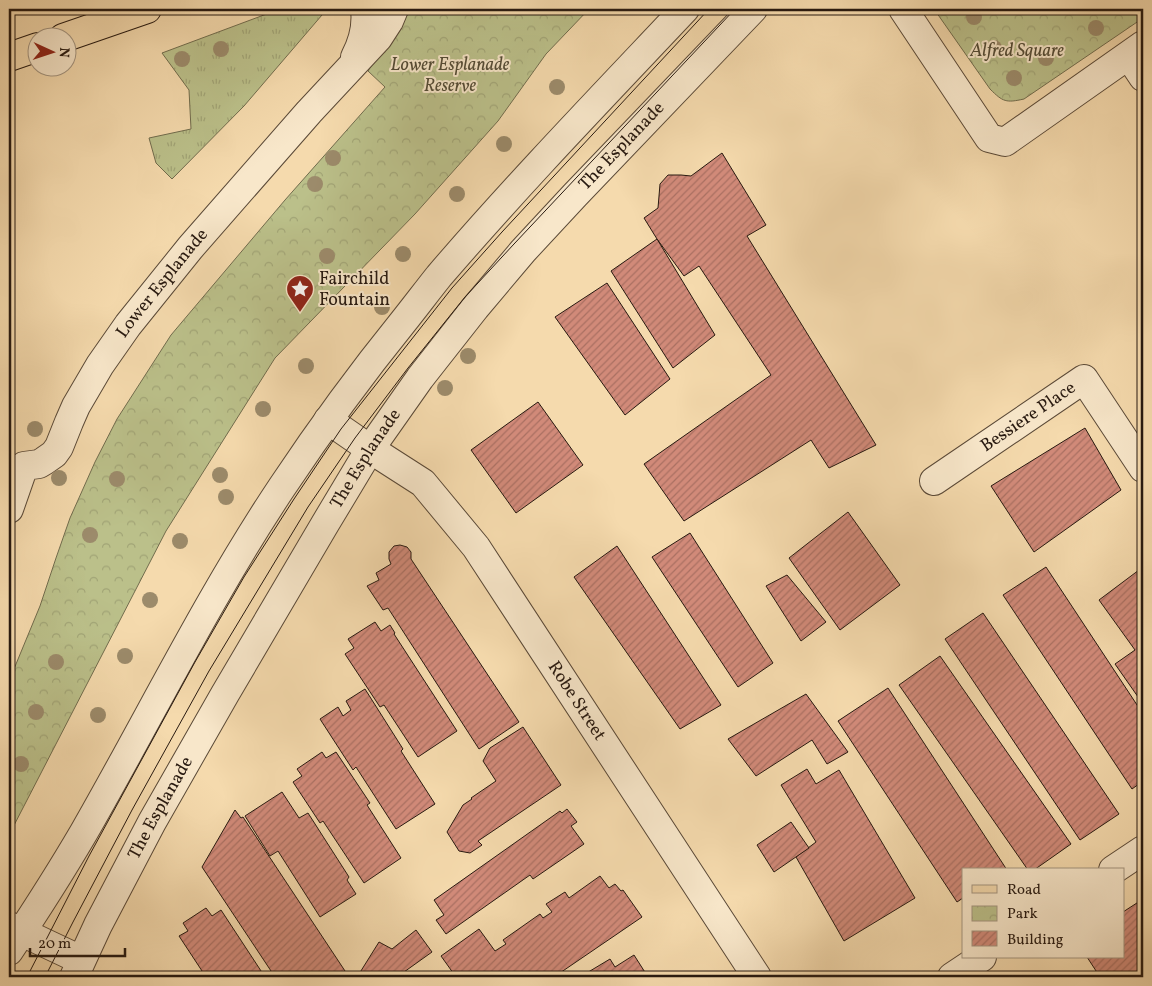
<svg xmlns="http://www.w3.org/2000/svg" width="1152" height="986" viewBox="0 0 1152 986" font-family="Vollkorn,serif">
	<defs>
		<pattern id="grass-tufts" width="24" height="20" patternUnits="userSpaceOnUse" patternTransform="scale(1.25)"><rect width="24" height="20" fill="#bbc08a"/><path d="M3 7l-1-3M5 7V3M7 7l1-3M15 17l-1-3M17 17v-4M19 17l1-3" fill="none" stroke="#a1a476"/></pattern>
		<pattern id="park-crowns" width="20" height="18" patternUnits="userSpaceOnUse" patternTransform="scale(1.25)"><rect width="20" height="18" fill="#bbc08a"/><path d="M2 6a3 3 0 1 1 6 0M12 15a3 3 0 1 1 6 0" fill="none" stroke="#a1a476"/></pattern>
		<pattern id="building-hatch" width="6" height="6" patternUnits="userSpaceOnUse" patternTransform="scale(1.25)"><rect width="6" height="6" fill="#d18a79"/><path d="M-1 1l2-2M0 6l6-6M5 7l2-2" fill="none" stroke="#aa7062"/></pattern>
	</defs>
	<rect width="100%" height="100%" fill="#f5daad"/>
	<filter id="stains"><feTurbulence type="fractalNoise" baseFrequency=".004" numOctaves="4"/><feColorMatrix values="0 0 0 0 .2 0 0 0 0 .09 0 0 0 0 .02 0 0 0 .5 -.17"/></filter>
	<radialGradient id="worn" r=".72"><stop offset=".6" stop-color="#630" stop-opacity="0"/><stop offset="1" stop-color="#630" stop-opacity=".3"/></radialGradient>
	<polygon fill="url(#grass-tufts)" stroke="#716c4d" points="280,9 322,9 322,15 244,106 172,179 156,163 149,138 191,129 189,90 162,53"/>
	<g fill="url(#park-crowns)" stroke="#716c4d">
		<polygon points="401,9 589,9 546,54 498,121 415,214 275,358 166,531 9,835 9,681 40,606 56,558 70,518 95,462 117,419 171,335 285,200 385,87 368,71 388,40"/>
		<path d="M934,9h209v9l-119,81c-18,4 -21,3 -34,-10z"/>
	</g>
	<g fill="url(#building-hatch)" stroke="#271910">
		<polygon points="722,153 766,225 747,236 876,445 829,468 811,440 684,521 644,464 771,375 699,266 684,276 657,239 644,218 658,208 660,184 668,175 681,175 691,176"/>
		<polygon points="657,239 715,335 673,368 611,271"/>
		<polygon points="607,283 670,379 625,415 555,317"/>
		<polygon points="538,402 583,465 516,513 471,450"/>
		<polygon points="1085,428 1121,490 1034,552 991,486"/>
		<polygon points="848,512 900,585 840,630 789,558"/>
		<polygon points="690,533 773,663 738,687 652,557"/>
		<polygon points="400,545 407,547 411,552 411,559 519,722 479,749 388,608 383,610 367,586 379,580 376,573 391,564 389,559 389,552 394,546"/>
		<polygon points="617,546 721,705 680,729 574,577"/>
		<polygon points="1046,567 1143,714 1143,781 1132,789 1003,595"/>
		<polygon points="1143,567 1143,704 1115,664 1135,650 1099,600"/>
		<polygon points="787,575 826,622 801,641 766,586"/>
		<polygon points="983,613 1119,814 1080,840 945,639"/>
		<polygon points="375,622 381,631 390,625 395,633 394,634 457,731 418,757 384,705 380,707 345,654 354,648 348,639"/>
		<polygon points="940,656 1071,844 1034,870 1028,870 899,685"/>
		<polygon points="888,688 1007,870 963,870 963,898 957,902 838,721"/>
		<polygon points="365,689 403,749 401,751 435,804 396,829 356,767 353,770 320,719 338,707 343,716 351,710 346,701"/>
		<polygon points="806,694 848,752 827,764 812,740 756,776 728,739"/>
		<polygon points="523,727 561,785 478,841 482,845 470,853 459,851 447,832 463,805 472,799 471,798 496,781 483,761 490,748"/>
		<polygon points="322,752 326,758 336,752 370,803 367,805 401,858 364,883 323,821 320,823 293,782 302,776 297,769"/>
		<polygon points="807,769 816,784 839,770 915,898 844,941 796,857 816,842 781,785"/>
		<polygon points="282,792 299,818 308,813 349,877 347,880 356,894 320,917 278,851 270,856 245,816"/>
		<polygon points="567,809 577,822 571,826 584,844 533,879 530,875 446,934 436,920 444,915 434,900 560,811 562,813"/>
		<polygon points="235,810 241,818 243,817 349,977 275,977 202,867"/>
		<polygon points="791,822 809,848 774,872 757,845"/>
		<polygon points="600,876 609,888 615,884 621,891 623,890 642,917 554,977 456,977 441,956 479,929 495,951 506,944 503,940 540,914 543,918 552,912 546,904 565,892 569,898"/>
		<polygon points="1143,899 1143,977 1100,977 1087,957 1123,957 1123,912"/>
		<polygon points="206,908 212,916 221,910 265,977 206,977 179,936 188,931 183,923"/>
		<polygon points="416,930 432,952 397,977 362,977 359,974 379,942 392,949"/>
		<polygon points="634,955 648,977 580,977 610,959 615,967"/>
	</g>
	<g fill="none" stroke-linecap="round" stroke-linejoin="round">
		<defs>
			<g id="minor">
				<polyline points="903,9 989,138 1005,142 1143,45"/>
				<polyline points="1129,56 1143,77"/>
				<path d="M355,57c8,-15 12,-31 10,-48"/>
				<path id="s1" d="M328,420l42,29 53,34 53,64 281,430"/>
				<path id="s2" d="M934,481l150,-102 59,89"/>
				<path id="s3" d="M9,509l15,-43 15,-2 5,-3 10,-7 5,-7 10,-25 7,-16 24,-41 28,-40 62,-77 119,-136 69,-74 11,-17 5,-12"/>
				<polyline points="1113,870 1143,850"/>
				<polyline points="9,926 81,960"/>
				<path d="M9,951c26,-39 51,-78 75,-119 66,-115 124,-234 198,-345 38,-57 78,-112 121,-165 12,-15 24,-31 36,-46 79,-92 163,-179 246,-267"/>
				<path id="s4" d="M74,977l24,-52 54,-103 73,-128 100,-170 45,-75 50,-71 55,-70 48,-57 52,-56 178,-186"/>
				<polyline points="952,977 982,957"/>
			</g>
			<g id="major">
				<polyline points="63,38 147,9"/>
				<polyline points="9,57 38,47"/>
			</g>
		</defs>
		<use href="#minor" stroke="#5a4937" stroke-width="30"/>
		<use href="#major" stroke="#271910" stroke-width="30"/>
		<use href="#minor" stroke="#f8e7ca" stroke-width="28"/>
		<use href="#major" stroke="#f5daad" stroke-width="28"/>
		<g stroke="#271910" stroke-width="1">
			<polyline points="27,977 89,856 195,662 244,577 294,499 341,429 452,288 502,232 709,9"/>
			<polyline points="45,977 73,922 132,810 209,671 308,507 355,438 408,368 465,297 514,244 735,9"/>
		</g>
	</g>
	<g fill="#9c8b6b">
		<circle cx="974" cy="17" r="8"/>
		<circle cx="1096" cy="28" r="8"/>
		<circle cx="994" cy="48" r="8"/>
		<circle cx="221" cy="49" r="8"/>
		<circle cx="1046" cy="58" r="8"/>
		<circle cx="182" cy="59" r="8"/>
		<circle cx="1014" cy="78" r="8"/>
		<circle cx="557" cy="87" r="8"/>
		<circle cx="504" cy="144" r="8"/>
		<circle cx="333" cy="158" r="8"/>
		<circle cx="315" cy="184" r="8"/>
		<circle cx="457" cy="194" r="8"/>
		<circle cx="403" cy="254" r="8"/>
		<circle cx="327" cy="256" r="8"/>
		<circle cx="382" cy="307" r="8"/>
		<circle cx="468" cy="356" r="8"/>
		<circle cx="306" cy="366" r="8"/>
		<circle cx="445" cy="388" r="8"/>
		<circle cx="263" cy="409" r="8"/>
		<circle cx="35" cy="429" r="8"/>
		<circle cx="220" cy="475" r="8"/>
		<circle cx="59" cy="478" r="8"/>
		<circle cx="117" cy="479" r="8"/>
		<circle cx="226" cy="497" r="8"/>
		<circle cx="90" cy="535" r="8"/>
		<circle cx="180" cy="541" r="8"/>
		<circle cx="150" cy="600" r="8"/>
		<circle cx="125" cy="656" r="8"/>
		<circle cx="56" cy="662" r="8"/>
		<circle cx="36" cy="712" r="8"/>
		<circle cx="98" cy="715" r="8"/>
		<circle cx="21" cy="764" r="8"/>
	</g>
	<defs>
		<symbol id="sight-pin" viewBox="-11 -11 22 30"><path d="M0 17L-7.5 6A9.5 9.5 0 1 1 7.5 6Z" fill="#8f2418" stroke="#f8e7ca"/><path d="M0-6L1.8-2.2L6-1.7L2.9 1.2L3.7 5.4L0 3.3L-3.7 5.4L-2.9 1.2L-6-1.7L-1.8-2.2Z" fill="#fff"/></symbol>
	</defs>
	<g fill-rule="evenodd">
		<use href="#sight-pin" x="284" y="273" width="32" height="43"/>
	</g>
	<g text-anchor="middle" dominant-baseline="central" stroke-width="4" stroke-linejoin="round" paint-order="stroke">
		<g font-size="18" font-style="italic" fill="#534b35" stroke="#f8e7ca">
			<text x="1017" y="51">Alfred Square</text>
			<text x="450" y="65">Lower Esplanade<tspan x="450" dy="21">Reserve</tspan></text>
		</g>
		<g font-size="18" fill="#271910" stroke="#f8e7ca">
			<text stroke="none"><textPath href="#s4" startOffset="1000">The Esplanade</textPath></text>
			<text stroke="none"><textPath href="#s3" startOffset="282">Lower Esplanade</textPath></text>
			<text stroke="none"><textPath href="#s2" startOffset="114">Bessiere Place</textPath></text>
			<text stroke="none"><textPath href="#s4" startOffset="595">The Esplanade</textPath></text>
			<text stroke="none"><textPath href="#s1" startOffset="381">Robe Street</textPath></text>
			<text stroke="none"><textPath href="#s4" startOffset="190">The Esplanade</textPath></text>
		</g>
		<g font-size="18" fill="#271910" stroke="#f8e7ca" text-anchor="start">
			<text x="319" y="279">Fairchild<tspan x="319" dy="21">Fountain</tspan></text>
		</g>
	</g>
	<rect width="1152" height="986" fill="none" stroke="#f5daad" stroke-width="30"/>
	<rect x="10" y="10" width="1132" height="966" fill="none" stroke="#271910" stroke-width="2.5"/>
	<rect x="15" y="15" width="1122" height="956" fill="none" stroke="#271910"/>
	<rect x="962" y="868" width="162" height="90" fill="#f8e7ca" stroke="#a49580"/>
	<rect x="972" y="885" width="25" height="8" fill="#f5daad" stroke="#a49580"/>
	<text x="1007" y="894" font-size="15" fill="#271910">Road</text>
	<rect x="972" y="906" width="25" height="15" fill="url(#park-crowns)" stroke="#a49580"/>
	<text x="1007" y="918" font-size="15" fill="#271910">Park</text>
	<rect x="972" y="931" width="25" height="15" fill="url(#building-hatch)" stroke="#a49580"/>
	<text x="1007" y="944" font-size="15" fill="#271910">Building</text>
	<g transform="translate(52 52) rotate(93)"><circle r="24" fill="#f8e7ca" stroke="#a49580"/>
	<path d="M0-4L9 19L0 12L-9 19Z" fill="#8f2418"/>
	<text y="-8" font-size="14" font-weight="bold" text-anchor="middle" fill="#271910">N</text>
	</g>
	<path d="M30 948v8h95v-8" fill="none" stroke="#271910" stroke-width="2.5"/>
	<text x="38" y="948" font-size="15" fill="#271910" stroke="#f8e7ca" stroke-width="4" paint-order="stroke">20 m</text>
	<rect width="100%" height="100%" filter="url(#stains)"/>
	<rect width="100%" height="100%" fill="url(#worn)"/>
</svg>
